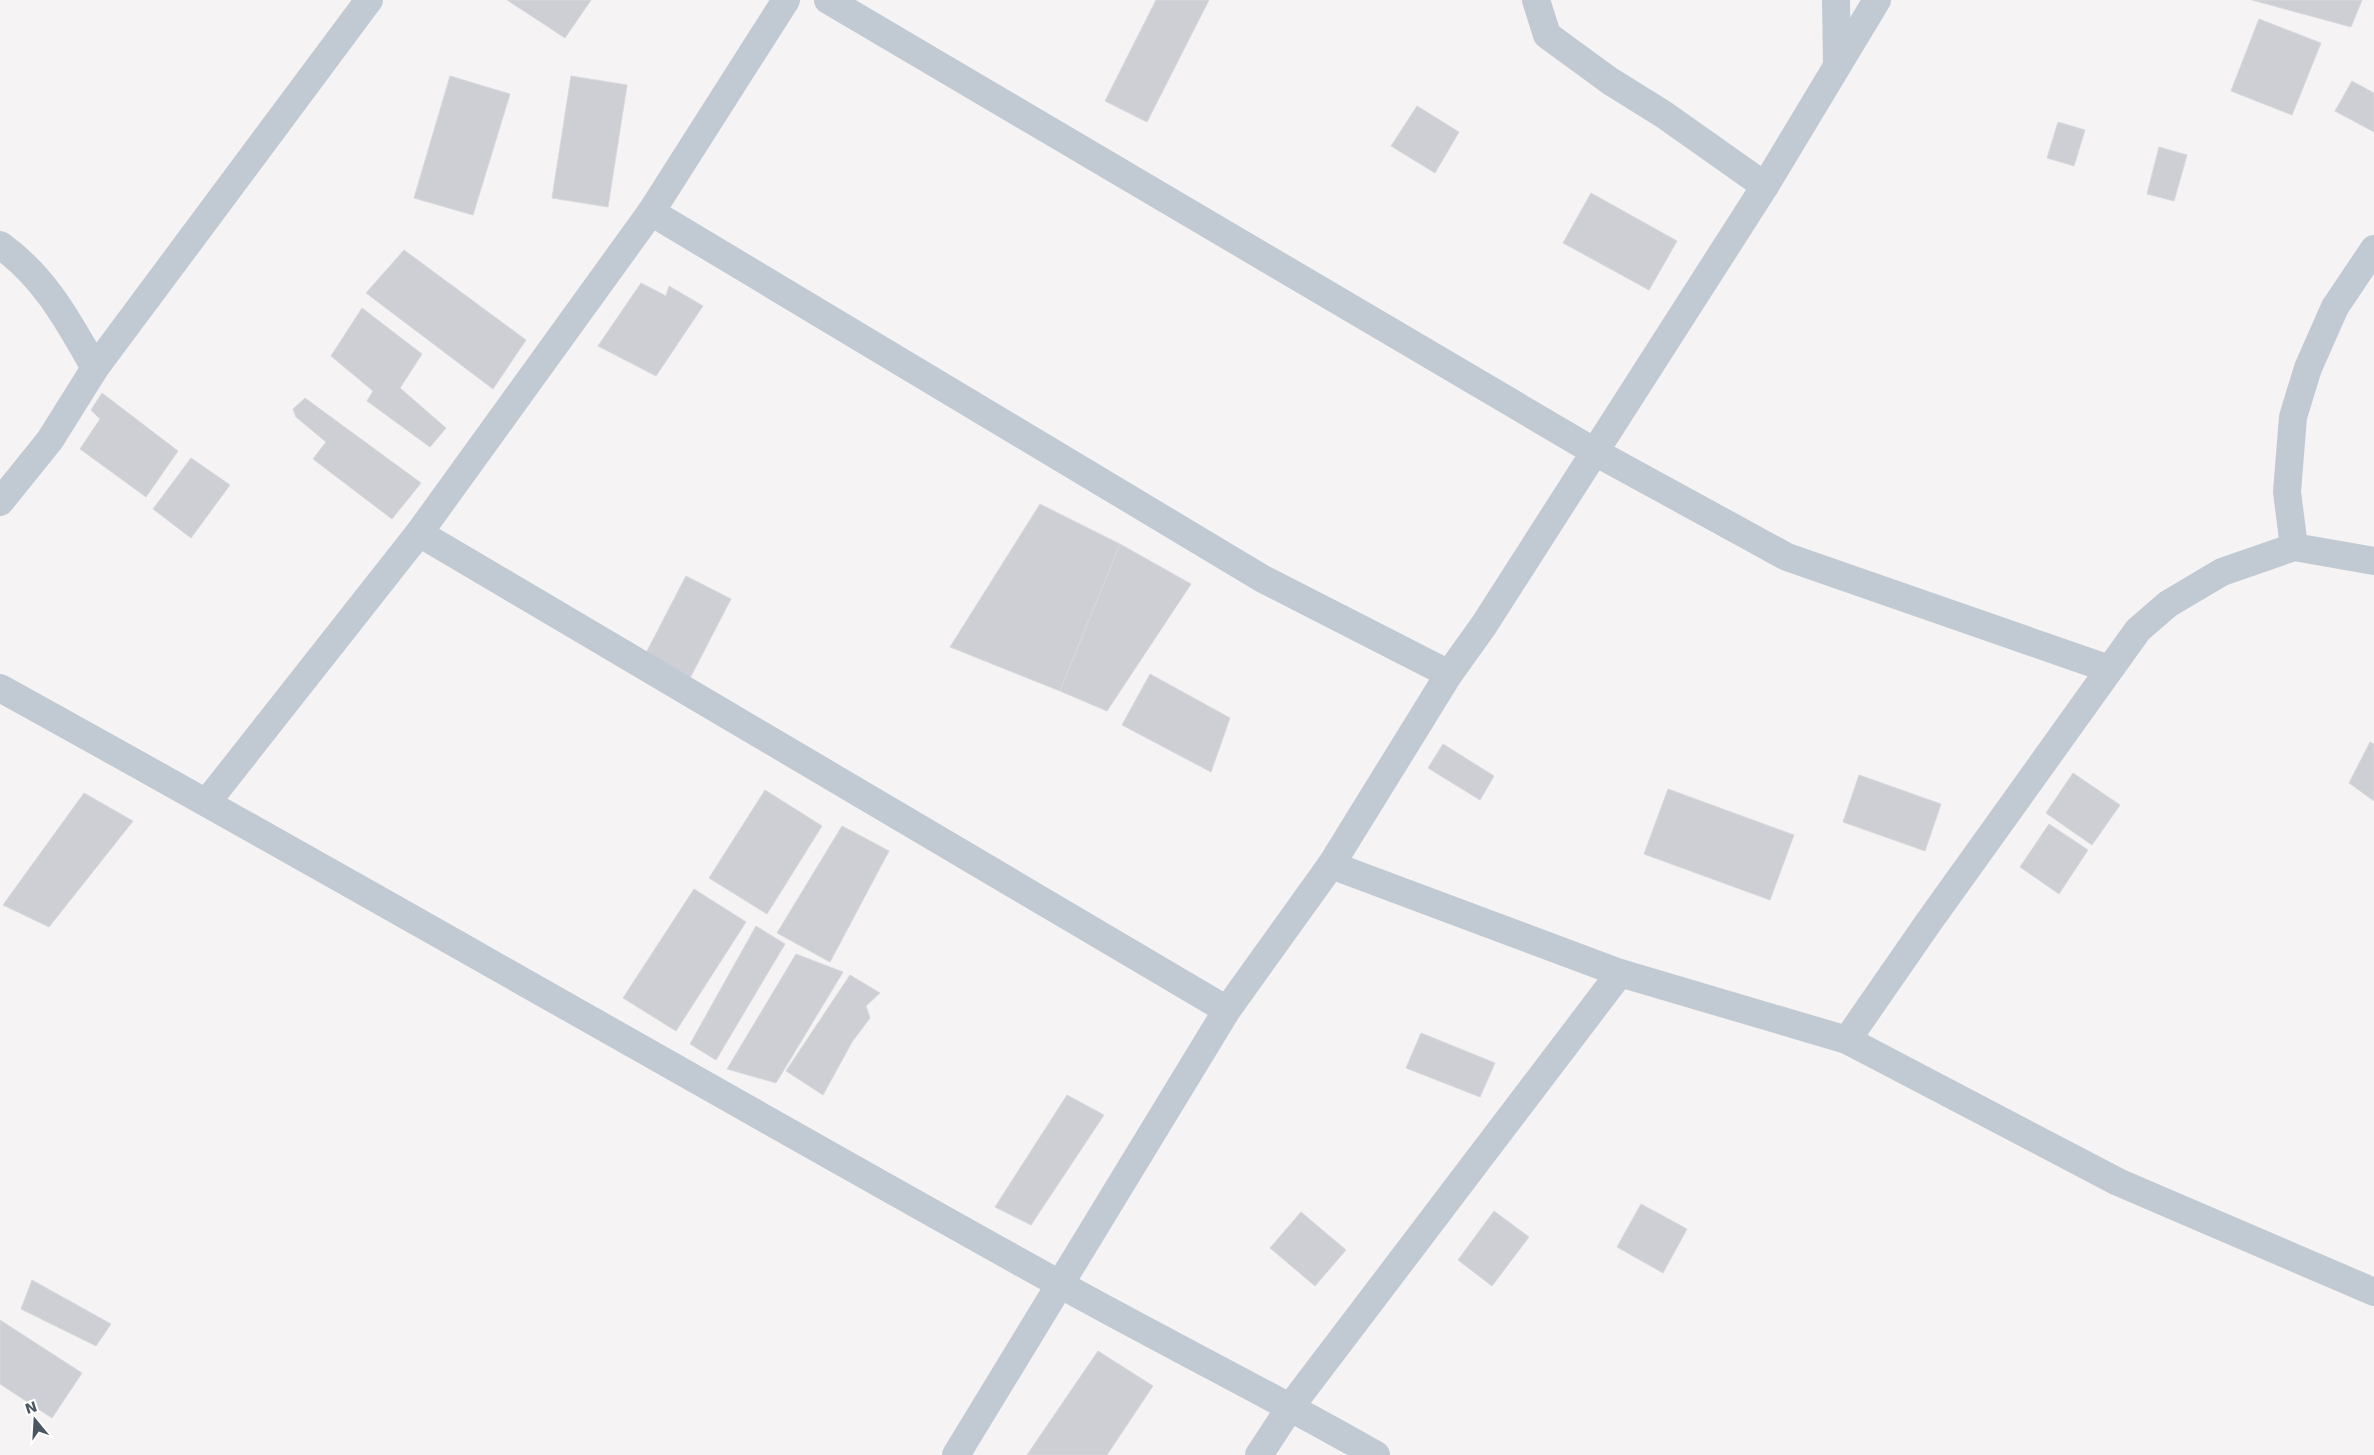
<svg xmlns="http://www.w3.org/2000/svg" width="2374" height="1455" viewBox="0 0 2374 1455" font-family="'DejaVu Sans',sans-serif">
	<rect width="100%" height="100%" fill="#f5f3f3"/>
	<g fill="#cdcfd5" stroke="#d7d9de">
		<polygon points="507,0 591,0 565,38"/>
		<polygon points="1156,0 1209,0 1147,122 1105,101"/>
		<polygon points="2252,0 2362,0 2351,27"/>
		<polygon points="2259,19 2321,43 2292,115 2231,91"/>
		<polygon points="450,76 510,94 473,215 414,198"/>
		<polygon points="571,76 627,85 608,207 552,198"/>
		<polygon points="2352,81 2374,93 2374,132 2335,111"/>
		<polygon points="1417,106 1459,132 1435,173 1391,146"/>
		<polygon points="2058,122 2085,130 2074,166 2047,158"/>
		<polygon points="2159,147 2187,155 2174,201 2147,194"/>
		<polygon points="1591,193 1677,241 1649,290 1563,243"/>
		<polygon points="404,250 526,340 493,389 366,293"/>
		<polygon points="641,283 666,296 669,286 703,306 656,376 598,346"/>
		<polygon points="362,308 422,354 400,388 446,428 430,447 367,401 373,391 331,356"/>
		<polygon points="102,393 178,451 146,497 80,449 100,419 91,410"/>
		<polygon points="305,398 421,483 392,519 313,459 326,442 296,417 293,409"/>
		<polygon points="191,458 230,485 191,538 153,509"/>
		<polygon points="1040,504 1120,544 1060,691 950,647"/>
		<polygon points="1120,544 1191,584 1107,711 1060,691"/>
		<polygon points="686,576 731,599 690,678 645,655"/>
		<polygon points="1150,674 1230,718 1211,772 1122,725"/>
		<polygon points="2370,742 2374,744 2374,801 2349,783"/>
		<polygon points="1443,744 1494,776 1480,800 1428,768"/>
		<polygon points="2073,773 2120,805 2092,845 2046,813"/>
		<polygon points="1859,775 1941,804 1925,851 1843,822"/>
		<polygon points="1668,789 1794,835 1770,900 1644,854"/>
		<polygon points="765,790 822,826 767,914 709,878"/>
		<polygon points="84,793 133,821 49,927 3,905"/>
		<polygon points="2049,824 2088,850 2059,894 2020,867"/>
		<polygon points="842,826 889,851 830,962 777,933"/>
		<polygon points="694,889 746,922 676,1031 623,998"/>
		<polygon points="756,926 785,944 716,1060 690,1044"/>
		<polygon points="796,954 843,972 776,1083 727,1069"/>
		<polygon points="850,975 880,993 866,1006 870,1018 852,1042 823,1095 786,1071"/>
		<polygon points="1421,1033 1495,1063 1480,1097 1406,1068"/>
		<polygon points="1067,1095 1104,1115 1031,1225 995,1207"/>
		<polygon points="1641,1204 1687,1229 1663,1273 1617,1247"/>
		<polygon points="1494,1211 1529,1237 1492,1286 1458,1260"/>
		<polygon points="1301,1212 1346,1250 1315,1286 1270,1248"/>
		<polygon points="32,1280 111,1324 96,1346 21,1309"/>
		<polygon points="0,1320 82,1373 52,1418 0,1384"/>
		<polygon points="1098,1351 1153,1386 1107,1455 1027,1455"/>
	</g>
	<g fill="none" stroke-linecap="round" stroke-linejoin="round">
		<g stroke="#c1cad2" stroke-width="28">
			<polyline points="828,0 1595,452 1787,557 2109,669"/>
			<polyline points="1536,0 1547,35 1610,81 1663,114 1765,186"/>
			<polyline points="1836,0 1837,64"/>
			<polyline points="651,212 1263,579 1449,674"/>
			<path d="M0,245c45,32 68,76 95,123"/>
			<polyline points="0,502 50,440 95,368 369,0"/>
			<polyline points="419,533 1227,1010"/>
			<polyline points="2294,547 2287,492 2293,417 2308,368 2335,307 2374,249"/>
			<path d="M0,688c354,195 703,398 1056,594 106,59 215,113 320,173"/>
			<polyline points="207,802 419,533 651,212 786,0"/>
			<polyline points="1331,865 1620,973 1847,1040 2118,1182 2374,1292"/>
			<polyline points="1847,1040 1928,923 2138,630 2168,604 2222,572 2294,547 2374,561"/>
			<polyline points="956,1455 1227,1010 1331,865 1449,674 1484,625 1765,186 1877,0"/>
			<polyline points="1259,1455 1291,1406 1620,973"/>
		</g>
	</g>
	<g transform="translate(35 1420) rotate(342)" stroke="#ffffff" stroke-width="4" paint-order="stroke">
	<path d="M0-4L9 19L0 12L-9 19Z" fill="#4a5661"/>
	<text y="-8" font-size="14" font-weight="bold" text-anchor="middle" fill="#4a5661">N</text>
	</g>
</svg>
